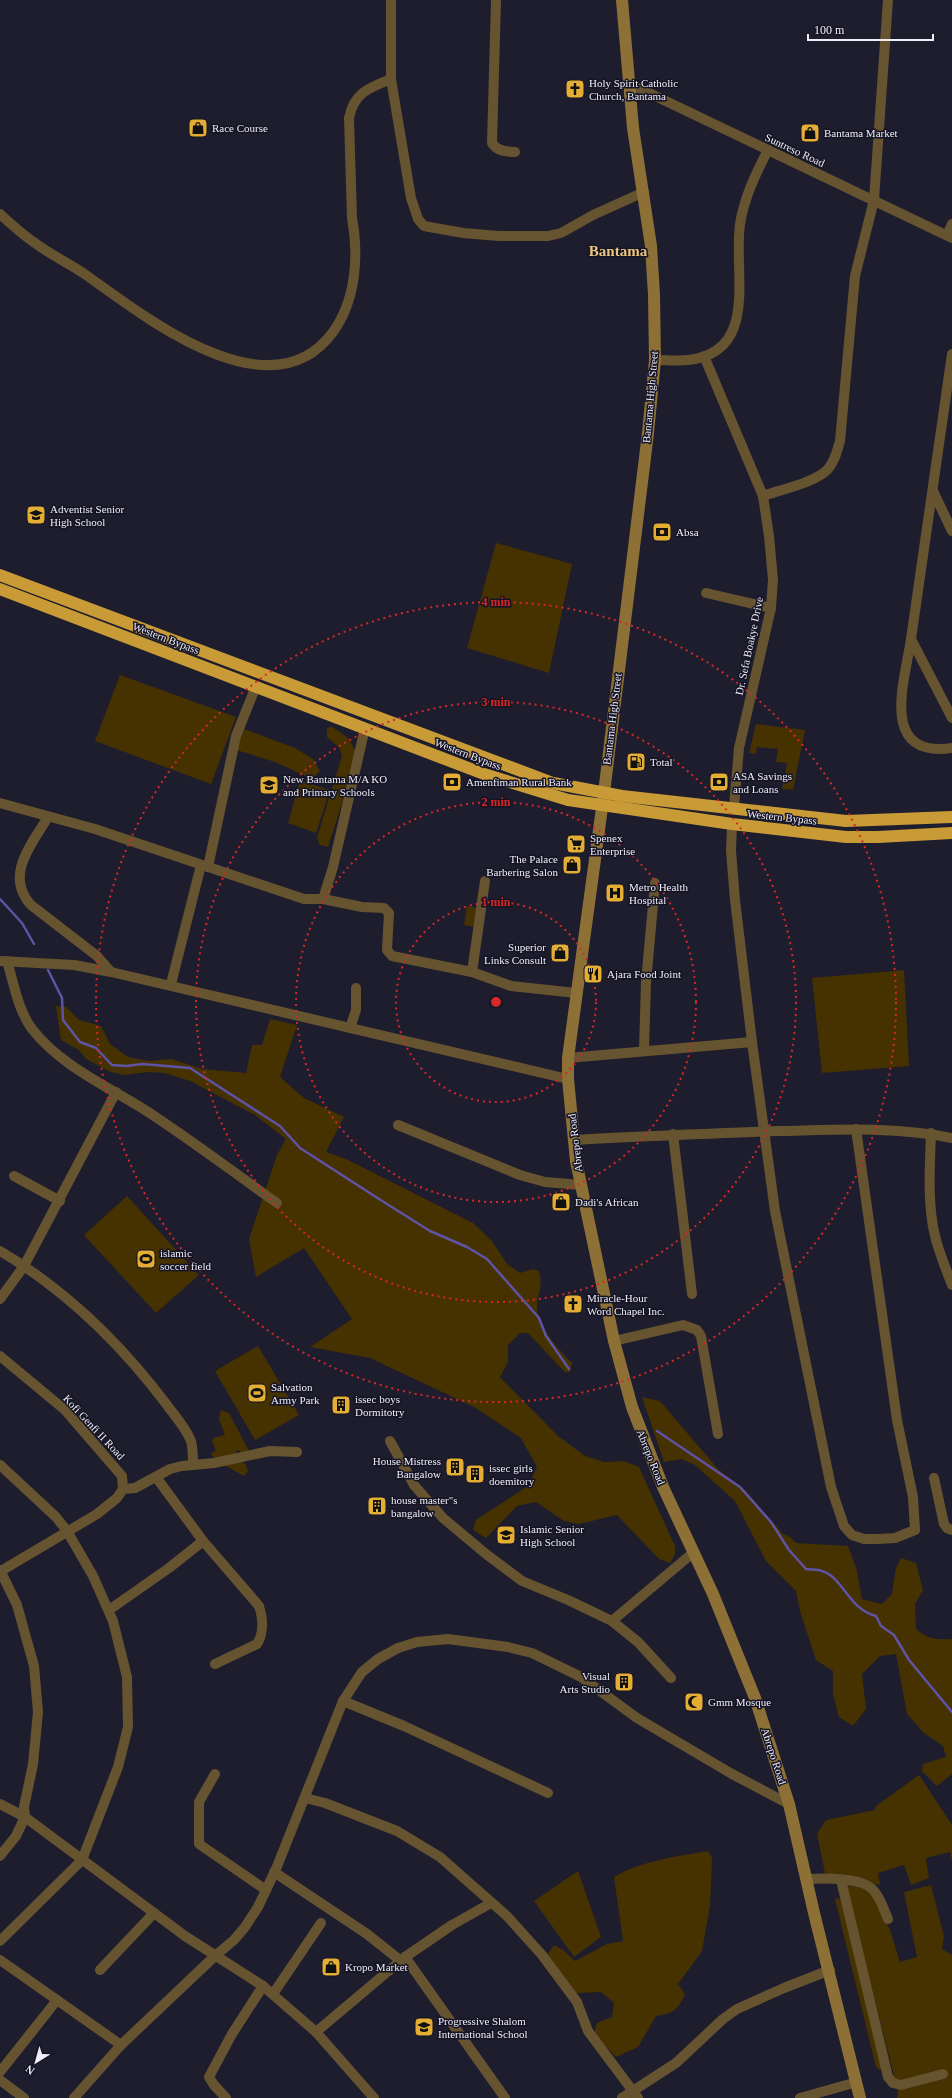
<svg xmlns="http://www.w3.org/2000/svg" width="952" height="2098" viewBox="0 0 952 2098" font-family="Georgia,serif">
	<rect width="100%" height="100%" fill="#1e1d2e"/>
	<g fill="#463100">
		<polygon points="496,543 572,564 549,673 467,648"/>
		<polygon points="120,675 236,717 211,784 95,741"/>
		<polygon points="756,724 805,730 793,790 782,789 787,763 776,762 778,749 757,747 756,754 749,753"/>
		<path d="M236,726l59,22 18,11 7,12 -8,8 -37,-17 -42,-13c-2,-8 -3,-17 3,-23z"/>
		<polygon points="331,726 348,738 356,752 353,769 328,847 320,845 317,838 342,756 339,747 327,737 327,729"/>
		<polygon points="300,781 330,790 316,833 288,823"/>
		<polygon points="467,906 478,908 475,927 464,925"/>
		<polygon points="904,970 909,1066 822,1073 812,978"/>
		<path d="M56,1006l10,1 13,13 22,6 9,18 18,13 21,4 22,-2 32,10 43,4 6,-28h10l8,-26 27,6 -17,52 24,21 40,19 -18,35 20,7 127,64 19,18 15,23 13,9 13,-4 6,2c5,18 -3,23 -2,37 2,20 21,41 35,55l-2,9h-5l-4,-4 -33,-35h-8l-12,12v17l-8,15 58,59 27,20 19,6 20,-1 15,6 36,79v8l-5,9 -11,-4 -42,-44 -38,9 -15,-3 -28,-19 -19,4 -31,32 -13,-8 3,-10 52,-34 9,-19 -16,-29 -47,-31 -104,-49 -60,-11 42,-28 -48,-71 -48,29 -7,-38 28,-84 9,-16 -31,-24 -65,-34 -25,-8 -17,-1 -24,3 -13,-3 -25,-13 -7,-9 -18,-10z"/>
		<polygon points="127,1196 199,1275 156,1313 84,1235"/>
		<polygon points="258,1346 299,1415 255,1440 215,1371"/>
		<path d="M642,1397l18,4 58,68 27,21 38,44 7,3 6,6 52,3 9,25 5,28 20,5 10,-10 4,-26 5,-10 15,5 7,27 -8,14 1,25c10,10 22,11 36,10v135l-15,12 -15,-15 1,-7 23,-7 -3,-11 -19,-13 -17,-19 -11,-60 -16,2 -18,18 4,35 -13,17 -14,-9 -6,-22v-24l-17,-11 -16,-49 -4,-20 -30,-30 -31,-60 -40,-36 -14,-6 -17,3z"/>
		<polygon points="221,1410 229,1413 249,1451 243,1453 238,1450 233,1455 246,1465 248,1471 244,1476 217,1461 211,1454 216,1450 212,1442 213,1438 225,1435 219,1419"/>
		<polygon points="919,1775 952,1825 952,1860 950,1852 926,1858 929,1878 911,1885 904,1865 878,1873 880,1885 825,1873 817,1834 826,1820 875,1810 876,1806"/>
		<path d="M708,1851l4,7 -2,48 -8,45 -24,33 7,10c-8,17 -11,19 -29,22l-18,31 -22,10 -22,-23 3,-11 15,-6 2,-14 -13,-11 -25,1 -29,-38 7,-10 9,5 12,11 32,-17 16,-3 -9,-64c27,-16 63,-21 94,-26z"/>
		<polygon points="578,1871 601,1937 574,1957 534,1901"/>
		<polygon points="849,1885 870,1890 890,1930 900,1962 917,1957 904,1892 931,1885 944,1936 942,1949 952,1955 952,2098 897,2098 898,2091 846,1886"/>
		<polygon points="838,1898 844,1904 882,2069 880,2070 876,2067 835,1899"/>
	</g>
	<g fill="none" stroke-linecap="round" stroke-linejoin="round">
		<g stroke="#5f53a5" stroke-width="2.5">
			<polyline points="0,899 22,923 34,944"/>
			<polyline points="48,970 62,998 63,1020 80,1042 96,1048 112,1065 127,1066 142,1064 190,1068 280,1126 300,1148 379,1199 430,1231 467,1247 487,1259 539,1318 546,1336 569,1369"/>
			<path d="M657,1431l83,56 31,35 18,28 17,19c5,1 11,0 16,2 21,6 26,38 54,45l5,10 13,9 15,25 43,52"/>
		</g>
		<g stroke="#665330" stroke-width="10">
			<polyline points="391,0 391,79 411,198 418,219 424,226 463,233 499,236 548,236 561,233 593,215 644,192"/>
			<path d="M496,0l-4,143c5,8 14,9 23,9"/>
			<polyline points="628,83 952,238"/>
			<path d="M0,214c11,10 23,21 35,29 16,12 35,21 51,32 59,42 185,142 247,57 23,-32 26,-76 19,-114l-3,-100c5,-25 19,-30 42,-39"/>
			<polyline points="947,235 952,224"/>
			<polyline points="952,354 911,639 952,718"/>
			<polyline points="704,356 763,496 769,536 773,580 771,608 739,748 734,807"/>
			<path d="M655,360c11,0 22,1 33,0 72,-8 45,-87 52,-136 4,-26 16,-51 28,-74"/>
			<polyline points="933,491 952,531"/>
			<path d="M763,496c16,-6 54,-14 65,-27 7,-8 9,-18 12,-28l15,-165 19,-76 14,-200"/>
			<polyline points="706,593 771,608"/>
			<path d="M911,639c-6,42 -33,119 41,109"/>
			<polyline points="0,803 95,829 304,899 323,899 333,867 365,728"/>
			<path d="M48,817c-16,27 -44,58 -17,88l66,51 14,16"/>
			<polyline points="732,824 731,851 735,900 752,1042 775,1211 831,1487 844,1526 852,1535 864,1539 878,1539 895,1538 915,1530 913,1497 897,1420 856,1129"/>
			<polyline points="208,867 236,736 256,686"/>
			<polyline points="323,899 362,907 384,908 389,913 387,950 392,956 472,972 511,986 576,993"/>
			<polyline points="0,961 74,965 111,972 568,1079"/>
			<path d="M7,961c7,23 11,49 25,68 29,37 75,57 113,81 45,29 88,62 132,93"/>
			<polyline points="472,972 485,881"/>
			<polyline points="171,984 201,865"/>
			<polyline points="350,1028 356,1010 356,988"/>
			<polyline points="644,1051 646,982 655,883"/>
			<polyline points="568,1058 752,1042"/>
			<polyline points="398,1125 520,1175 545,1182 581,1185"/>
			<path d="M931,1133c-1,29 -3,58 1,87 3,23 12,44 20,65"/>
			<polyline points="673,1134 692,1294"/>
			<path d="M575,1140c67,-4 135,-6 202,-9 58,-1 118,-5 175,7"/>
			<polyline points="14,1176 60,1201"/>
			<path d="M0,1251c66,39 121,93 167,154 8,11 19,23 24,36 2,7 2,16 2,24"/>
			<polyline points="0,1299 24,1266 116,1092"/>
			<polyline points="614,1341 683,1325 697,1330 701,1336 718,1434"/>
			<polyline points="0,1356 65,1410 122,1476 123,1489"/>
			<polyline points="390,1441 414,1485 443,1518 486,1554 522,1581 568,1600 612,1621 694,1552"/>
			<polyline points="0,1465 56,1517 67,1531 93,1576 113,1621 127,1677 128,1727 118,1767 82,1860 0,1941"/>
			<path d="M156,1477l47,64 56,65c4,12 5,27 -2,38l-42,20"/>
			<polyline points="934,1478 944,1524 947,1528 952,1530"/>
			<polyline points="0,1570 17,1605 34,1666 38,1712 33,1764 24,1807 25,1817 16,1836 0,1856"/>
			<polyline points="1,1571 97,1514 117,1498 123,1489 135,1488 170,1469 182,1466 214,1463 270,1451 297,1452"/>
			<polyline points="109,1610 169,1568 203,1541"/>
			<polyline points="612,1621 638,1642 671,1678"/>
			<polyline points="343,1701 404,1726 548,1793"/>
			<polyline points="215,1774 199,1802 199,1844 266,1890"/>
			<polyline points="305,1798 325,1803 397,1831 440,1857 507,1916 542,1955 577,2002 588,2031 638,2098"/>
			<polyline points="0,1804 25,1817 185,1936 263,1986 316,2032 374,2098"/>
			<polyline points="274,1872 367,1934 401,1961"/>
			<path d="M807,1879c17,-1 56,-2 67,12 7,8 10,19 14,28"/>
			<polyline points="841,1880 888,2077 893,2083 901,2085 943,2074"/>
			<polyline points="405,1957 505,2098"/>
			<polyline points="0,1960 121,2045"/>
			<polyline points="100,1970 154,1913"/>
			<polyline points="273,1994 321,1923"/>
			<polyline points="316,2032 405,1957 452,1925 491,1903"/>
			<polyline points="0,2072 57,2000"/>
			<polyline points="0,2080 24,2098"/>
			<polyline points="74,2098 121,2045 216,1955 234,1940 245,1927 258,1907 276,1869 343,1701 362,1672 378,1659 398,1648 417,1642 448,1639 508,1647 532,1653 581,1677 637,1718 732,1774 789,1804"/>
			<polyline points="226,2098 214,2085 209,2077 232,2034 263,1986"/>
			<polyline points="622,2098 676,2063 723,2019 737,2009 784,1988 830,1970"/>
			<polyline points="800,2098 857,2082"/>
		</g>
		<polyline stroke="#8d7035" stroke-width="12" points="622,0 633,128 651,246 654,295 655,360 648,433 604,793 568,1058 568,1079 576,1161 614,1341 632,1407 663,1487 713,1594 755,1698 789,1804 814,1913 860,2098"/>
		<g stroke="#c99b36" stroke-width="12">
			<polyline points="0,575 553,783 622,796 846,821 952,817"/>
			<polyline points="0,589 484,774 568,800 732,824 846,837 878,837 952,833"/>
		</g>
	</g>
	<g fill="none" stroke="#d62828" stroke-width="2" stroke-dasharray="2 4">
		<circle cx="496" cy="1002" r="100"/>
		<circle cx="496" cy="1002" r="200"/>
		<circle cx="496" cy="1002" r="300"/>
		<circle cx="496" cy="1002" r="400"/>
	</g>
	<defs>
		<symbol id="church-square" viewBox="-11 -11 22 22"><rect x="-9" y="-9" width="18" height="18" rx="4" fill="#e4ae35" stroke="#151424"/><path d="M-1.2-6h2.4v3.5h3.3v2.4h-3.3V6h-2.4V-.1h-3.3v-2.4h3.3Z" fill="#111"/></symbol>
		<symbol id="shop-square" viewBox="-11 -11 22 22"><rect x="-9" y="-9" width="18" height="18" rx="4" fill="#e4ae35" stroke="#151424"/><path d="M-5-2.5h2.3a2.7 3.5 0 0 1 5.4 0H5L5.5 6h-11ZM-1.5-2.5h3a1.5 2.3 0 0 0-3 0Z" fill="#111"/></symbol>
		<symbol id="school-square" viewBox="-11 -11 22 22"><rect x="-9" y="-9" width="18" height="18" rx="4" fill="#e4ae35" stroke="#151424"/><path d="M0-5L7-2L0 1L-7-2ZM-4 1L0 2.5L4 1V4Q0 6-4 4Z" fill="#111"/></symbol>
		<symbol id="bank-square" viewBox="-11 -11 22 22"><rect x="-9" y="-9" width="18" height="18" rx="4" fill="#e4ae35" stroke="#151424"/><path d="M-6-4H6V4H-6ZM0-2.3a2.3 2.3 0 1 0 0 4.6a2.3 2.3 0 1 0 0-4.6Z" fill="#111"/></symbol>
		<symbol id="fuel-square" viewBox="-11 -11 22 22"><rect x="-9" y="-9" width="18" height="18" rx="4" fill="#e4ae35" stroke="#151424"/><path d="M-5.5-6h7V0h2V4h1.3V-2.5L3-4.5l.8-.8L6-3V5H2.5V1h-1V6h-7ZM-4.2-4.7v3.2H.2V-4.7Z" fill="#111"/></symbol>
		<symbol id="supermarket-square" viewBox="-11 -11 22 22"><rect x="-9" y="-9" width="18" height="18" rx="4" fill="#e4ae35" stroke="#151424"/><path d="M-6-5.5h2.5l.6 2H6L4.5 2H-2.5L-4.4-4H-6ZM-1.5 3.2a1.3 1.3 0 1 0 .1 0ZM3 3.2a1.3 1.3 0 1 0 .1 0Z" fill="#111"/></symbol>
		<symbol id="hospital-square" viewBox="-11 -11 22 22"><rect x="-9" y="-9" width="18" height="18" rx="4" fill="#e4ae35" stroke="#151424"/><path d="M-5-5h3v3.5h4V-5h3V5h-3V1.5h-4V5h-3Z" fill="#111"/></symbol>
		<symbol id="restaurant-square" viewBox="-11 -11 22 22"><rect x="-9" y="-9" width="18" height="18" rx="4" fill="#e4ae35" stroke="#151424"/><path d="M-5-6h1v4h1v-4h1v4h1v-4h1v5L-1.5 .5V6h-2V.5L-5-1ZM5-6V6H3V1.5H1.5Q1.5-4 5-6Z" fill="#111"/></symbol>
		<symbol id="stadium-square" viewBox="-11 -11 22 22"><rect x="-9" y="-9" width="18" height="18" rx="4" fill="#e4ae35" stroke="#151424"/><path d="M0-5a6.5 5 0 1 0 0 10a6.5 5 0 1 0 0-10ZM-3.5-1.8h7v3.6h-7Z" fill="#111"/></symbol>
		<symbol id="building-square" viewBox="-11 -11 22 22"><rect x="-9" y="-9" width="18" height="18" rx="4" fill="#e4ae35" stroke="#151424"/><path d="M-4-6H4V6H1V3H-1V6H-4ZM-2.5-4.3h1.7v1.8h-1.7ZM.8-4.3h1.7v1.8H.8ZM-2.5-1h1.7V.8h-1.7ZM.8-1h1.7V.8H.8Z" fill="#111"/></symbol>
		<symbol id="mosque-square" viewBox="-11 -11 22 22"><rect x="-9" y="-9" width="18" height="18" rx="4" fill="#e4ae35" stroke="#151424"/><path d="M3.5-4.9A6 6 0 1 0 3.5 4.9A5 5 0 1 1 3.5-4.9Z" fill="#111"/></symbol>
	</defs>
	<g fill-rule="evenodd">
		<use href="#church-square" x="564" y="78" width="22" height="22"/>
		<use href="#shop-square" x="187" y="117" width="22" height="22"/>
		<use href="#shop-square" x="799" y="122" width="22" height="22"/>
		<use href="#school-square" x="25" y="504" width="22" height="22"/>
		<use href="#bank-square" x="651" y="521" width="22" height="22"/>
		<use href="#fuel-square" x="625" y="751" width="22" height="22"/>
		<use href="#bank-square" x="441" y="771" width="22" height="22"/>
		<use href="#bank-square" x="708" y="771" width="22" height="22"/>
		<use href="#school-square" x="258" y="774" width="22" height="22"/>
		<use href="#supermarket-square" x="565" y="833" width="22" height="22"/>
		<use href="#shop-square" x="561" y="854" width="22" height="22"/>
		<use href="#hospital-square" x="604" y="882" width="22" height="22"/>
		<use href="#shop-square" x="549" y="942" width="22" height="22"/>
		<use href="#restaurant-square" x="582" y="963" width="22" height="22"/>
		<use href="#shop-square" x="550" y="1191" width="22" height="22"/>
		<use href="#stadium-square" x="135" y="1248" width="22" height="22"/>
		<use href="#church-square" x="562" y="1293" width="22" height="22"/>
		<use href="#stadium-square" x="246" y="1382" width="22" height="22"/>
		<use href="#building-square" x="330" y="1394" width="22" height="22"/>
		<use href="#building-square" x="444" y="1456" width="22" height="22"/>
		<use href="#building-square" x="464" y="1463" width="22" height="22"/>
		<use href="#building-square" x="366" y="1495" width="22" height="22"/>
		<use href="#school-square" x="495" y="1524" width="22" height="22"/>
		<use href="#building-square" x="613" y="1671" width="22" height="22"/>
		<use href="#mosque-square" x="683" y="1691" width="22" height="22"/>
		<use href="#shop-square" x="320" y="1956" width="22" height="22"/>
		<use href="#school-square" x="413" y="2016" width="22" height="22"/>
	</g>
	<g text-anchor="middle" dominant-baseline="central" stroke-width="3" stroke-linejoin="round" paint-order="stroke">
		<g font-size="11" fill="#eeedf9" stroke="#151424" text-anchor="start">
			<text x="589" y="83">Holy Spirit Catholic<tspan x="589" dy="13">Church, Bantama</tspan></text>
			<text x="212" y="128">Race Course</text>
			<text x="824" y="133">Bantama Market</text>
			<text x="50" y="509">Adventist Senior<tspan x="50" dy="13">High School</tspan></text>
			<text x="676" y="532">Absa</text>
			<text x="650" y="762">Total</text>
			<text x="733" y="776">ASA Savings<tspan x="733" dy="13">and Loans</tspan></text>
			<text x="283" y="779">New Bantama M/A KO<tspan x="283" dy="13">and Primary Schools</tspan></text>
			<text x="466" y="782">Amenfiman Rural Bank</text>
			<text x="590" y="838">Spenex<tspan x="590" dy="13">Enterprise</tspan></text>
			<text x="558" y="859" text-anchor="end">The Palace<tspan x="558" dy="13">Barbering Salon</tspan></text>
			<text x="629" y="887">Metro Health<tspan x="629" dy="13">Hospital</tspan></text>
			<text x="546" y="947" text-anchor="end">Superior<tspan x="546" dy="13">Links Consult</tspan></text>
			<text x="607" y="974">Ajara Food Joint</text>
			<text x="575" y="1202">Dadi's African</text>
			<text x="160" y="1253">islamic<tspan x="160" dy="13">soccer field</tspan></text>
			<text x="587" y="1298">Miracle-Hour<tspan x="587" dy="13">Word Chapel Inc.</tspan></text>
			<text x="271" y="1387">Salvation<tspan x="271" dy="13">Army Park</tspan></text>
			<text x="355" y="1399">issec boys<tspan x="355" dy="13">Dormitotry</tspan></text>
			<text x="441" y="1461" text-anchor="end">House Mistress<tspan x="441" dy="13">Bangalow</tspan></text>
			<text x="489" y="1468">issec girls<tspan x="489" dy="13">doemitory</tspan></text>
			<text x="391" y="1500">house master"s<tspan x="391" dy="13">bangalow</tspan></text>
			<text x="520" y="1529">Islamic Senior<tspan x="520" dy="13">High School</tspan></text>
			<text x="610" y="1676" text-anchor="end">Visual<tspan x="610" dy="13">Arts Studio</tspan></text>
			<text x="708" y="1702">Gmm Mosque</text>
			<text x="345" y="1967">Kropo Market</text>
			<text x="438" y="2021">Progressive Shalom<tspan x="438" dy="13">International School</tspan></text>
		</g>
		<g font-size="11" fill="#eeedf9" stroke="#151424">
			<text transform="translate(795 150) rotate(25)">Suntreso Road</text>
			<text transform="translate(650 397) rotate(-85)">Bantama High Street</text>
			<text transform="translate(166 638) rotate(21)">Western Bypass</text>
			<text transform="translate(749 646) rotate(-78)">Dr. Sefa Boakye Drive</text>
			<text transform="translate(612 719) rotate(-83)">Bantama High Street</text>
			<text transform="translate(468 754) rotate(21)">Western Bypass</text>
			<text transform="translate(782 817) rotate(6)">Western Bypass</text>
			<text transform="translate(575 1143) rotate(-97)">Abrepo Road</text>
			<text transform="translate(94 1427) rotate(47)">Kofi Genfi II Road</text>
			<text transform="translate(651 1457) rotate(68)">Abrepo Road</text>
			<text transform="translate(774 1756) rotate(72)">Abrepo Road</text>
		</g>
		<g font-size="15" font-weight="bold" fill="#ebc67e" stroke="#151424">
			<text x="618" y="251">Bantama</text>
		</g>
	</g>
	<circle cx="496" cy="1002" r="6" fill="#d62828" stroke="#151424" stroke-width="2"/>
	<g font-size="12" text-anchor="middle" font-weight="bold" fill="#d62828" stroke="#151424" stroke-width="3" stroke-linejoin="round" paint-order="stroke">
		<text x="496" y="606">4 min</text>
		<text x="496" y="706">3 min</text>
		<text x="496" y="806">2 min</text>
		<text x="496" y="906">1 min</text>
	</g>
	<g transform="translate(36 2062) rotate(217)" stroke="#151424" stroke-width="3" paint-order="stroke">
	<path d="M0-3L7 15L0 10L-7 15Z" fill="#eeedf9"/>
	<text y="-6" font-size="11" font-weight="bold" text-anchor="middle" fill="#eeedf9">N</text>
	</g>
	<path d="M808 34v6h125v-6" fill="none" stroke="#eeedf9" stroke-width="2"/>
	<text x="814" y="34" font-size="12" fill="#eeedf9" stroke="#151424" stroke-width="3" paint-order="stroke">100 m</text>
</svg>
